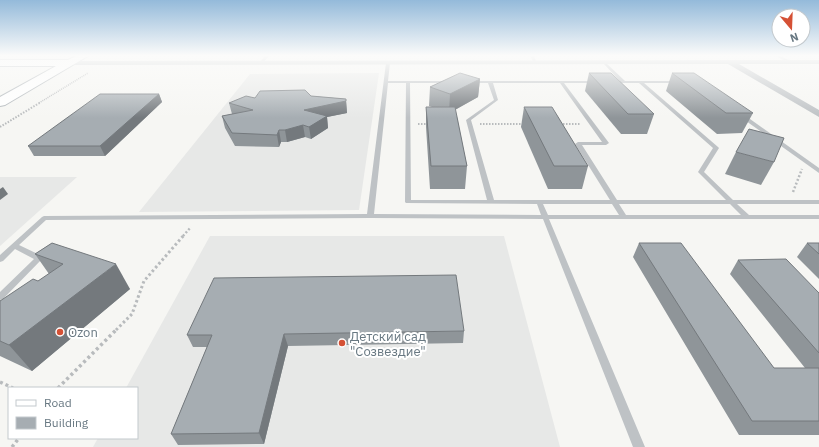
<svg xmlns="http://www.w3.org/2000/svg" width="819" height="447" viewBox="0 0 819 447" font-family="'IBM Plex Sans',sans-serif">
	<rect width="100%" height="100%" fill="#f6f6f3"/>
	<g fill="#e7e8e7">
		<polygon points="379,73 359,210 139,212 250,74"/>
		<polygon points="0,177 77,177 0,246"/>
		<polygon points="210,236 504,236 560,447 93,447 98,438 137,438 137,388 126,388"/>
	</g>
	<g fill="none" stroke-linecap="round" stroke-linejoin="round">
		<defs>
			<polygon id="secondary" points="76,56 88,56 5,105 0,106 0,97 56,66 0,66 0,60 68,60"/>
		</defs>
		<use href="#secondary" stroke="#b0b6ba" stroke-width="2"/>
		<polyline stroke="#b8bbbd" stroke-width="1.5" stroke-dasharray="1 1" stroke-linecap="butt" points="39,103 88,73"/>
		<g stroke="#b8bbbd" stroke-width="2" stroke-dasharray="1.5 1.5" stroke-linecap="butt">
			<polyline points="418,124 429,124"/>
			<polyline points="480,124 523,124"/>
			<polyline points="560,124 581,124"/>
			<polyline points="0,127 41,102"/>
		</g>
		<g stroke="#b8bbbd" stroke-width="2.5" stroke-dasharray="2 2" stroke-linecap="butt">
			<polyline points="793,192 802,169"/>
			<polyline points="183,236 191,227"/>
		</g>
		<polyline stroke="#b8bbbd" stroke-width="3" stroke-dasharray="2.5 2.5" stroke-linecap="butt" points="116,330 132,314 144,281 184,235"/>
		<g stroke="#b8bbbd" stroke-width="3.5" stroke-dasharray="3 3" stroke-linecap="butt">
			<polyline points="0,382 13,388"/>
			<polyline points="58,388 117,329"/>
			<polyline points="12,447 19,438"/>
		</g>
		<g fill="#bec2c5" fill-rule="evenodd">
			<polygon points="265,56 269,56 262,64 260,64 260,62"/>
			<polygon points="530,56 534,56 537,64 535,64"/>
			<polygon points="775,56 780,56 793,62 790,63"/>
			<path d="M388,62l2,1 -2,18h62l2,1 -2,1h-40l1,117h76l-21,-80 28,-20 -6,-17h-17l-1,-1 2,-1h125l1,1 -2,1h-32l45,60 -3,2h-24l35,55h109l-28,-28 15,-24 -74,-65h-28l-1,-1 2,-1h8l-16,-17v-2h1l20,19h54l1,1 -2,1h-34l74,64 1,1 -15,24 29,28h86v4h-82l12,11h70v4h-270l96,228h-12l-90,-228 -173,-1 -324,2 -27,25 23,11 1,2 -40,41 -3,1v-8l34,-33 -19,-10 -12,12 -3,1v-7l42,-38 2,-1 323,-2 19,-151zM388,83h18l-1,119 1,1 131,1 4,11 -167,-1zM493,83h67l42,59h-24l-3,2 35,56h-116l-23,-80 27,-20zM543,204h69l7,11h-71zM619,204h111l11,11h-115z"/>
			<polygon points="739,114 743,114 819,168 819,173 739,116"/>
		</g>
		<polygon fill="#bec2c5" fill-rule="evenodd" points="819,60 819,64 739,64 819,110 819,117 728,64 70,65 66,63 70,61"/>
		<use href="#secondary" fill="#fff" fill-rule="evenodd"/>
	</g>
	<g fill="#8f9599">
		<polygon points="589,73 654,114 647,134 621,134 585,91"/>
		<polygon points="672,73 753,113 742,133 717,134 666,91"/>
		<polygon points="480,79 478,97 455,110 467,166 465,189 430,189 426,127 426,107 432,107 429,106 430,87"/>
		<polygon points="159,94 162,102 105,156 34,156 28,146"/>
		<polygon points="311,96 346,99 347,113 327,117 328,128 311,139 305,137 287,142 281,142 279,147 235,146 225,128 222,116 232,114 229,103 255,98"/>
		<polygon points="524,107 588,166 582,189 548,189 521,127"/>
		<polygon points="736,152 774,162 761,185 725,174"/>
		<polygon points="52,243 130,289 32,371 0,356 0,301 38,281 49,274 35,254"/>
		<polygon points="639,243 774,368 805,368 730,274 738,260 819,293 819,435 739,435 633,257"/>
		<polygon points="807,243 819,243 819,279 797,257"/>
		<polygon points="464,331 463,343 288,346 264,444 178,445 171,434 207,347 193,347 187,335"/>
	</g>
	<g fill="#74797d">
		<polygon points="480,79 478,97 449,113 450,94"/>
		<polygon points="159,94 162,102 105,156 100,146"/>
		<polygon points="346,101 347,113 327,117 328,128 311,139 309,127 304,110"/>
		<polygon points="303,125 305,137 287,142 285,130"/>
		<polygon points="279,130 281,142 279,147 277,135"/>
		<polygon points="3,187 8,194 0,200 0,189"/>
		<polygon points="116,264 130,289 32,371 9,345"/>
		<polygon points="284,334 288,346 264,444 259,433"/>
	</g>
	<g fill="#a6adb2" stroke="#74797d">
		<polygon points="460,73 480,79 450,94 430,87"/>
		<polygon points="589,73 611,73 654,114 628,114"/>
		<polygon points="672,73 694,73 753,113 726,113"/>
		<polygon points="305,90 311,96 346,99 346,101 304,110 327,116 309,127 303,125 285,130 279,130 277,135 232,133 222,116 253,110 229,103 246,96 255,98 260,91"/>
		<polygon points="100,94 159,94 100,146 28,146"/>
		<polygon points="426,107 455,107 467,166 431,166"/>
		<polygon points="524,107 552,107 588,166 554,166"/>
		<polygon points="749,129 784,138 774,162 736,152"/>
		<polygon points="52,243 116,264 9,345 0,341 0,301 33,279 38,281 63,264 35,254"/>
		<polygon points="639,243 681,243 774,368 819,368 819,421 752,421"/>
		<polygon points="807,243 819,243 819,254"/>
		<polygon points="786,259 819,293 819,353 738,260"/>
		<polygon points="456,275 464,331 284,334 259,433 171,434 212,335 187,335 214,278"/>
	</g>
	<linearGradient id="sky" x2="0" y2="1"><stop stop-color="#94bada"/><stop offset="0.47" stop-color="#fbfbfa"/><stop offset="1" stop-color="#fbfbfa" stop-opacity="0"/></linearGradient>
	<rect width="819" height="118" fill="url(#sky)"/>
	<g fill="#d55135" stroke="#fff" stroke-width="1.5">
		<circle cx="60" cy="332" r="4"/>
		<circle cx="342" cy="343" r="4"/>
	</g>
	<g text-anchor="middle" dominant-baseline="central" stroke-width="4" stroke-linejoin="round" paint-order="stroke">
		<g font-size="13" fill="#687882" stroke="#fff" text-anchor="start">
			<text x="68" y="332">Ozon</text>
			<text x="350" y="336">Детский сад<tspan x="350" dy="15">"Созвездие"</tspan></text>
		</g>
	</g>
	<rect x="8" y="387" width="130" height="52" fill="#ffffff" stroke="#c3c9cd"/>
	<rect x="16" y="400" width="20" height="6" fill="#ffffff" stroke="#c3c9cd"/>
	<text x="44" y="407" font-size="12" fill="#687882">Road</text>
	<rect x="16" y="417" width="20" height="12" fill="#a6adb2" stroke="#c3c9cd"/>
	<text x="44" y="427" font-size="12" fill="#687882">Building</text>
	<g transform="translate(791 28) rotate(161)"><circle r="19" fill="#ffffff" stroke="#c3c9cd"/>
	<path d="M0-3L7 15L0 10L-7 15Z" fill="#d55135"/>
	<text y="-6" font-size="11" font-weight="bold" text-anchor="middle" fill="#687882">N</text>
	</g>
</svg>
